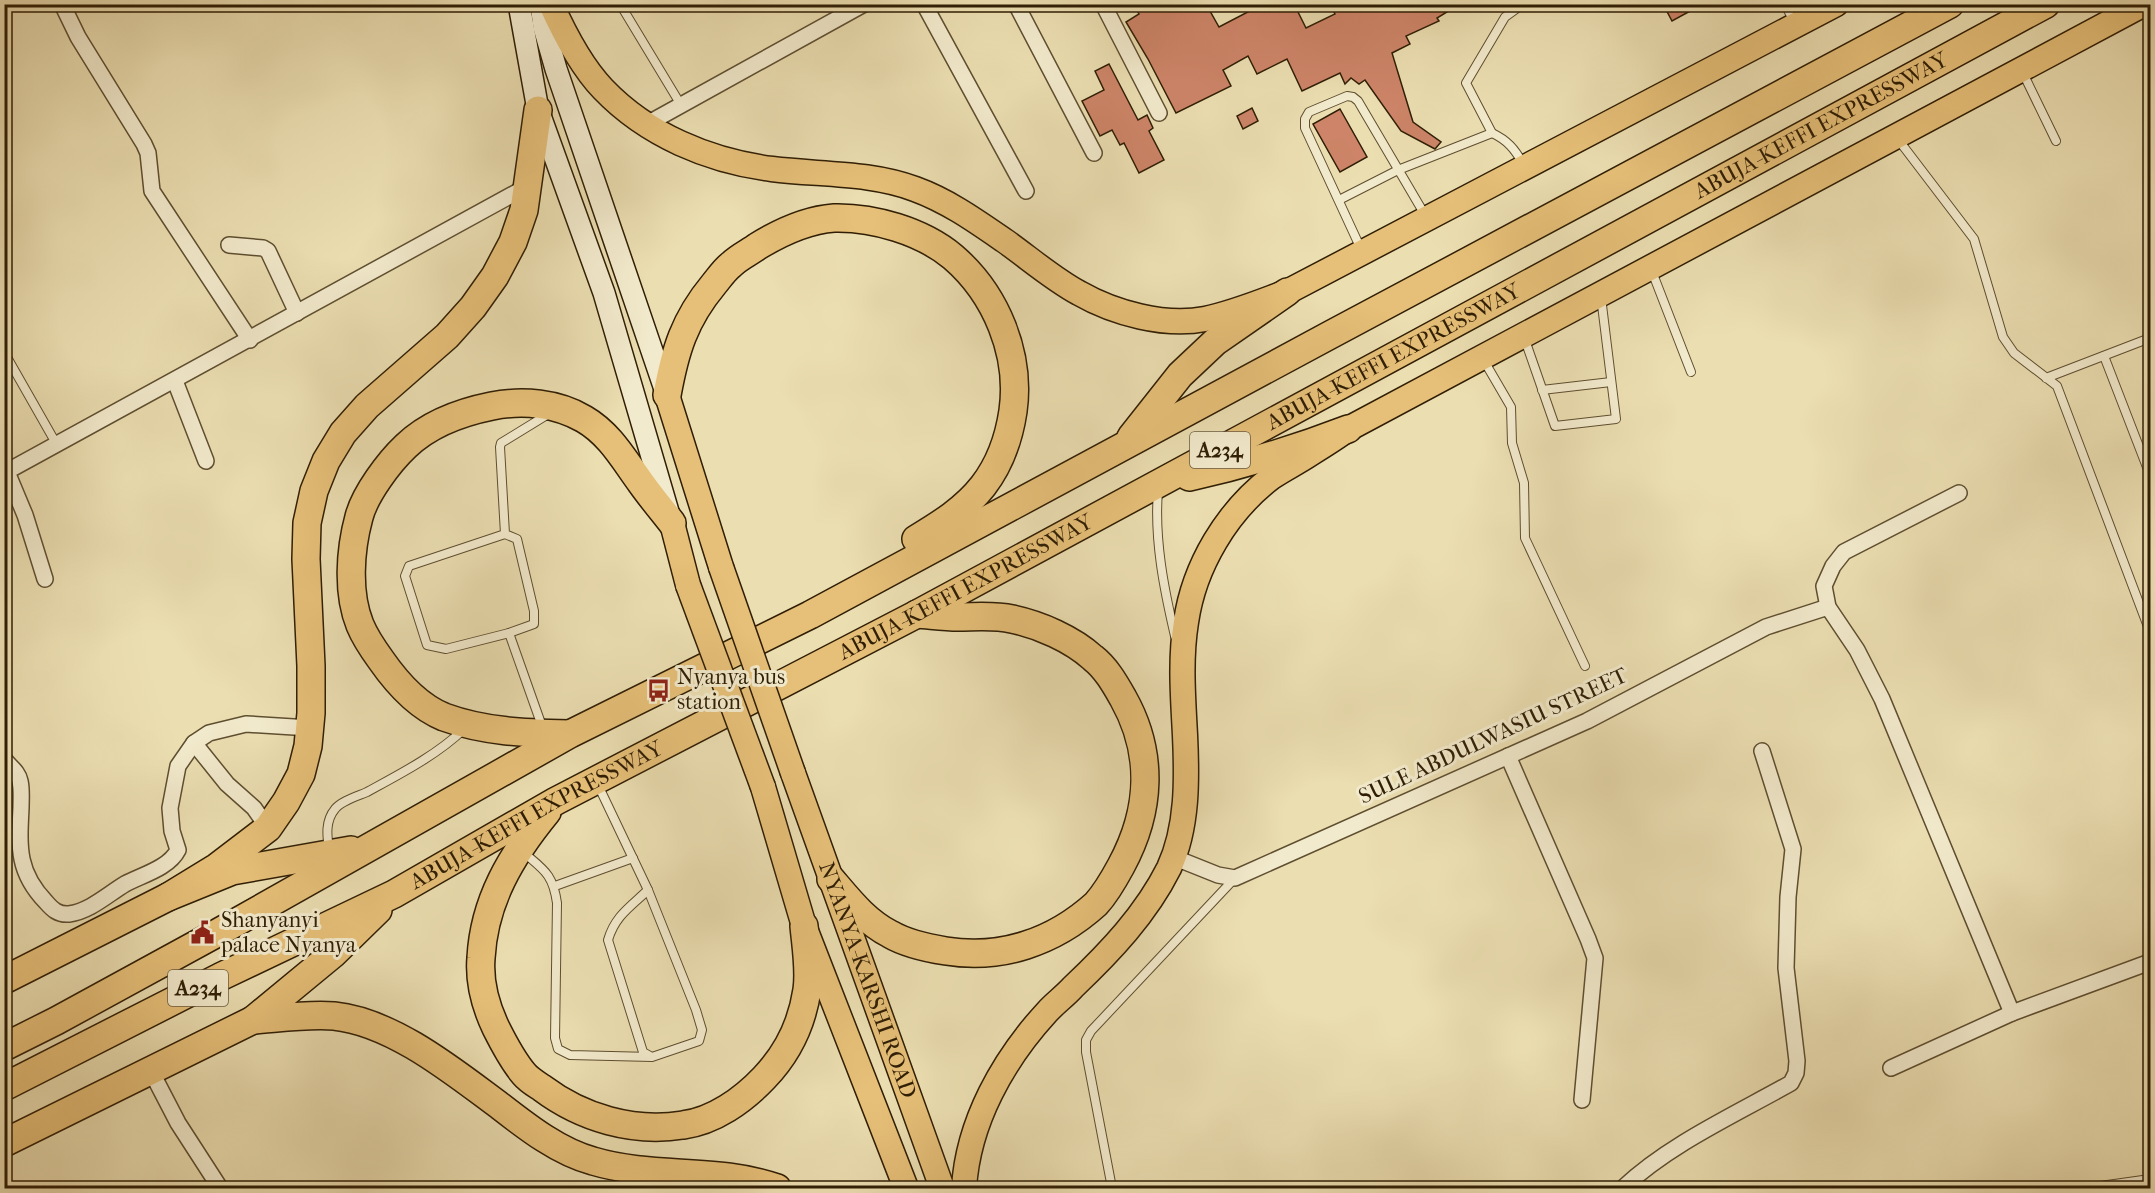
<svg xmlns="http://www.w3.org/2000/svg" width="2155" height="1193" viewBox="0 0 2155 1193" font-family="'IM FELL French Canon',serif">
	<rect width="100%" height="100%" fill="#ebdeb1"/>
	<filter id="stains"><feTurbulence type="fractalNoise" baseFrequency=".00333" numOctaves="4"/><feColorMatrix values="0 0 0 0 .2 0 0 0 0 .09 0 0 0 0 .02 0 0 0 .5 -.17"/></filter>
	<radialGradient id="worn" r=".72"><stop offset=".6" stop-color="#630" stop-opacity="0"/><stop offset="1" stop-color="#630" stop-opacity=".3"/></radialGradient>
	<g fill="#cd8468" stroke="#2f1e05" stroke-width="1.5">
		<polygon points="1134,4 1206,4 1219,27 1263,4 1294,4 1306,28 1335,14 1330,4 1460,4 1437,18 1439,21 1406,36 1410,44 1392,53 1413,122 1441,142 1435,149 1401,131 1365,80 1359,84 1351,78 1345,84 1340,73 1302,91 1287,59 1257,74 1248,56 1223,70 1231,86 1176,113 1148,59 1126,22 1139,14"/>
		<polygon points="1663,4 1703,4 1672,21"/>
		<polygon points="1109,64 1138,120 1147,115 1153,128 1149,131 1164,160 1139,173 1124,143 1120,145 1112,130 1100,136 1082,101 1104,90 1095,71"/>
		<polygon points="1252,108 1258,121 1243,129 1237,116"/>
		<polygon points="1340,109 1367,157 1340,172 1313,124"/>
	</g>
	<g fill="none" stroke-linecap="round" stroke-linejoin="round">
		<defs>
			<g id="lane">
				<polyline points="620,4 681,105"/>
				<polyline points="1785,4 1794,22"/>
				<polyline points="558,11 571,4"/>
				<polyline points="2022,71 2056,141"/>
				<polyline points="1492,133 1466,83 1505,17 1523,4"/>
				<polyline points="1897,138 1974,239 2003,337 2014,353 2057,386 2150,632"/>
				<path d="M1339,200l59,-30 94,-37c15,7 23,16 31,31"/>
				<polyline points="1361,249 1305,128 1305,119 1309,112 1347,96 1353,97 1358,101 1425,215"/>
				<polyline points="1651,269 1691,372"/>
				<polyline points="1524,337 1555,426 1616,419 1601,297"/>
				<polyline points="4,352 57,445"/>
				<polyline points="2104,356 2150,475"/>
				<polyline points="1483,359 1511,407 1512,443 1524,483 1525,538 1585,666"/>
				<polyline points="2046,378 2150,338"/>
				<polyline points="1542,390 1611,382"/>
				<path d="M1158,491c-4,48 6,98 17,145"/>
				<polyline points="505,534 409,566 405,576 427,645 446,649 509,633 534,624 534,611 517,539 505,534 500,447 501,443 506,440 550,413"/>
				<polyline points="509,633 543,729"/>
				<path d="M329,849c-2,-13 -4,-28 6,-40 6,-8 23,-13 32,-17 33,-18 70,-37 97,-63"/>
				<path d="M523,852c21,18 30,22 34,51l-2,135 3,11 12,6 82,2 47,-16 3,-11 -6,-20 -48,-120 -50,-105"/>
				<polyline points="555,886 633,858"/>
				<path d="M648,890c-18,17 -33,26 -40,50l35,112 7,4"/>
				<polyline points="1112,1188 1086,1052 1086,1040 1091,1031 1235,878"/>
				<polyline points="2086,1188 2150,1179"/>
			</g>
			<g id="street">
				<polyline points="62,4 78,37 144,144 148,153 152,191 250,340"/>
				<polyline points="924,4 1026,191"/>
				<polyline points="1016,4 1094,153"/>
				<polyline points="1103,4 1159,113"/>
				<polyline points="647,124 864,4"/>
				<polyline points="229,245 263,248 268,251 297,313"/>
				<polyline points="175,381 206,461"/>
				<polyline points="7,472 25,515 45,579"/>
				<polyline points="4,473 528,186"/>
				<polyline points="1959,493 1844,552 1833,566 1824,586 1828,607 1857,650 1882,699 2012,1013"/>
				<polyline points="194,743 227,784 254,808 268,828"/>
				<polyline points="1508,756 1588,939 1595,958 1582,1100"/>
				<path d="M4,759c6,8 14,12 16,22 2,9 1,18 1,27 -2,39 -4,64 25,94 6,7 12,13 23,12 21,-3 38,-19 56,-30 17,-9 44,-16 53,-34l-6,-19 -2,-23 8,-42 16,-23 15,-10 37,-9 64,4"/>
				<polyline points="1173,857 1218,875 1235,878 1587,721 1766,627 1828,607"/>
				<polyline points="1891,1068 2012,1013 2150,962"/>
				<polyline points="151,1071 178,1123 220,1188"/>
				<path d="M1623,1188c45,-43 113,-74 168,-105l5,-10 1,-12 -11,-93 2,-71 5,-48 -31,-98"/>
			</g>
			<g id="secondary">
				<polyline points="519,4 538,110 604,293 669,515"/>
				<polyline points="541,4 544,27 556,69 667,395"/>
			</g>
			<g id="primary">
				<path d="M551,4c13,29 30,62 52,85 44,46 106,72 169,80 47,6 98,3 143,20 33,12 61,32 90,52 24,17 48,38 74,52 35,20 86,34 126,26 29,-6 55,-17 82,-27l549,-288"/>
				<polyline points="667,395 721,567"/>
				<polyline points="672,523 688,585"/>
				<path id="s1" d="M793,773l149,415"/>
				<polyline points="763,787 804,926 906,1188"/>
				<path d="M964,1188c4,-66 39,-128 83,-176 8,-9 18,-16 26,-25 37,-35 73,-73 96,-119 19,-41 18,-90 16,-133 -2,-38 -5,-76 1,-113 8,-56 41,-111 86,-145 12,-8 26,-15 38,-23 13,-8 26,-16 38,-25l796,-425"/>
			</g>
			<g id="highway">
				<path d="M667,395c8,-44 17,-75 47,-111 5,-6 11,-15 18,-20 7,-7 18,-12 26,-18 23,-14 49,-26 76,-28 39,-1 88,13 119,39 43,37 68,97 60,154 -4,27 -13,53 -30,75 -18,23 -42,38 -67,53"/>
				<polyline points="1131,437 1180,375 1215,342 1287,292"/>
				<path d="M1189,477c55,-12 107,-28 159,-48"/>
				<path d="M569,734c-43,-1 -84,-2 -125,-17 -27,-11 -47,-34 -63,-57 -8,-11 -16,-23 -21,-35 -13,-32 -10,-75 -1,-108 6,-23 30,-55 47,-71 23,-22 56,-34 86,-40 31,-6 65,-3 92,13 26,15 40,41 57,64 10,14 20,26 31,40"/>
				<path d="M547,812c-36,44 -63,89 -66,146 -2,24 5,49 15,70 8,16 17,33 28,46 5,6 12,10 18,14 40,30 91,45 141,37 31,-4 60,-25 81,-47 24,-25 38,-54 43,-88 3,-20 -1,-43 -3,-64"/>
				<path d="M831,879c18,21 34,42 59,55 17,10 37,14 56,17 55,9 108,-9 150,-47 10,-11 18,-25 25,-38 30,-55 33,-113 2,-168 -8,-14 -17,-30 -30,-40 -21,-19 -53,-33 -81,-39 -18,-4 -36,-2 -54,-2 -14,0 -27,-2 -41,-3"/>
				<polyline points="168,897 217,867 268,828 286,802 301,774 308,746 311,713 311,666 306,559 307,523 314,491 326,461 343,433 367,406 447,336 473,307 495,276 513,242 524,210 538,110"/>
				<polyline points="4,980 168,897 232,871 351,850"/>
				<path d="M253,1020c27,-2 54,-6 81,-4 59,6 120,56 166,90 27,21 59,46 93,55 60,18 125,6 184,27"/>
				<polyline points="4,1047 56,1021 219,932 570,734 810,615 1330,335 1950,4"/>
				<path id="s2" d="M4,1087l216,-110 174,-83 162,-93 361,-187 1129,-610"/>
				<polyline points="4,1143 253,1020 333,954 378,910"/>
			</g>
		</defs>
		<use href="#lane" stroke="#5e4e30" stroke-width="10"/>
		<use href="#street" stroke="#5e4e30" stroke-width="18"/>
		<use href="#secondary" stroke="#2f1e05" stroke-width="24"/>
		<use href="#primary" stroke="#2f1e05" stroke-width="27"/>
		<use href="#highway" stroke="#2f1e05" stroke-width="30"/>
		<use href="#lane" stroke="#f2eacc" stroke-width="8"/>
		<use href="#street" stroke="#f2eacc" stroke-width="15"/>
		<use href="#secondary" stroke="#f2eacc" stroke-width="21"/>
		<use href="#primary" stroke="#e6bf78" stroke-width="24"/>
		<use href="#highway" stroke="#e6bf78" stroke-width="27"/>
		<defs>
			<g id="primary-bridge">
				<polyline points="721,567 793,773"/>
				<polyline points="688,585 763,787"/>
			</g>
		</defs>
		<use href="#primary-bridge" stroke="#2f1e05" stroke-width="27" stroke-linecap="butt"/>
		<use href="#primary-bridge" stroke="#e6bf78" stroke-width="24"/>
	</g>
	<defs>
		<symbol id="bus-bare" viewBox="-9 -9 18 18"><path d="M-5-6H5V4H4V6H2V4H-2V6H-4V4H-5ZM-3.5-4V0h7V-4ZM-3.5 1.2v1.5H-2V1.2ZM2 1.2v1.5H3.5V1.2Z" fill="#8f2418" stroke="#f2eacc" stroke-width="2.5" paint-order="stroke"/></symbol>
		<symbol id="civic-bare" viewBox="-9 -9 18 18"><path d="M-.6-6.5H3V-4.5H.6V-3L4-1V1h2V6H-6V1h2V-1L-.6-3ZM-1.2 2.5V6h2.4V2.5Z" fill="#8f2418" stroke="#f2eacc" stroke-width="2.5" paint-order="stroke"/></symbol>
	</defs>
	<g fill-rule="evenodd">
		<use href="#bus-bare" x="642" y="674" width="33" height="33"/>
		<use href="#civic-bare" x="186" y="916" width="33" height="33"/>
	</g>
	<g text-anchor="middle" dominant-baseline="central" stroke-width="6" stroke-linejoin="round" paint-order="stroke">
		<g fill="#f2eacc" stroke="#6a5b41" stroke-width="1.5">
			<rect x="1190" y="432" width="60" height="36" rx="4.5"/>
			<rect x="168" y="970" width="60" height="36" rx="4.5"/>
		</g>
		<g font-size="21" font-weight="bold" fill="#2f1e05">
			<text x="1220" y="450">A234</text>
			<text x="198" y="988">A234</text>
		</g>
		<g font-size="22" fill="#2f1e05" stroke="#f2eacc">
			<text stroke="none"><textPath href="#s2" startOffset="2056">ABUJA-KEFFI EXPRESSWAY</textPath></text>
			<text stroke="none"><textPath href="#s2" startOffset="1570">ABUJA-KEFFI EXPRESSWAY</textPath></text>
			<text stroke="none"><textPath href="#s2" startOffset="1084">ABUJA-KEFFI EXPRESSWAY</textPath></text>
			<text transform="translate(1493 736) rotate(-25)">SULE ABDULWASIU STREET</text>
			<text stroke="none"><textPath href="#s2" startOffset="598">ABUJA-KEFFI EXPRESSWAY</textPath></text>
			<text stroke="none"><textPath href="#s1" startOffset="220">NYANYA-KARSHI ROAD</textPath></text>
		</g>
		<g font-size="22" fill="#2f1e05" stroke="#f2eacc" text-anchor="start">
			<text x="677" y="677">Nyanya bus<tspan x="677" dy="25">station</tspan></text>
			<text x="221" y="920">Shanyanyi<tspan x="221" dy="25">palace Nyanya</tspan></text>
		</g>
	</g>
	<rect width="2155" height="1193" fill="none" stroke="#ebdeb1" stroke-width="24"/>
	<rect x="6" y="6" width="2143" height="1181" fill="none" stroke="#2f1e05" stroke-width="3"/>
	<rect x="12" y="12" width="2131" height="1169" fill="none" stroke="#2f1e05" stroke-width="1.5"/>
	<rect width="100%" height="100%" filter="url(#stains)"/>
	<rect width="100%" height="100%" fill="url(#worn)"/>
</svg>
